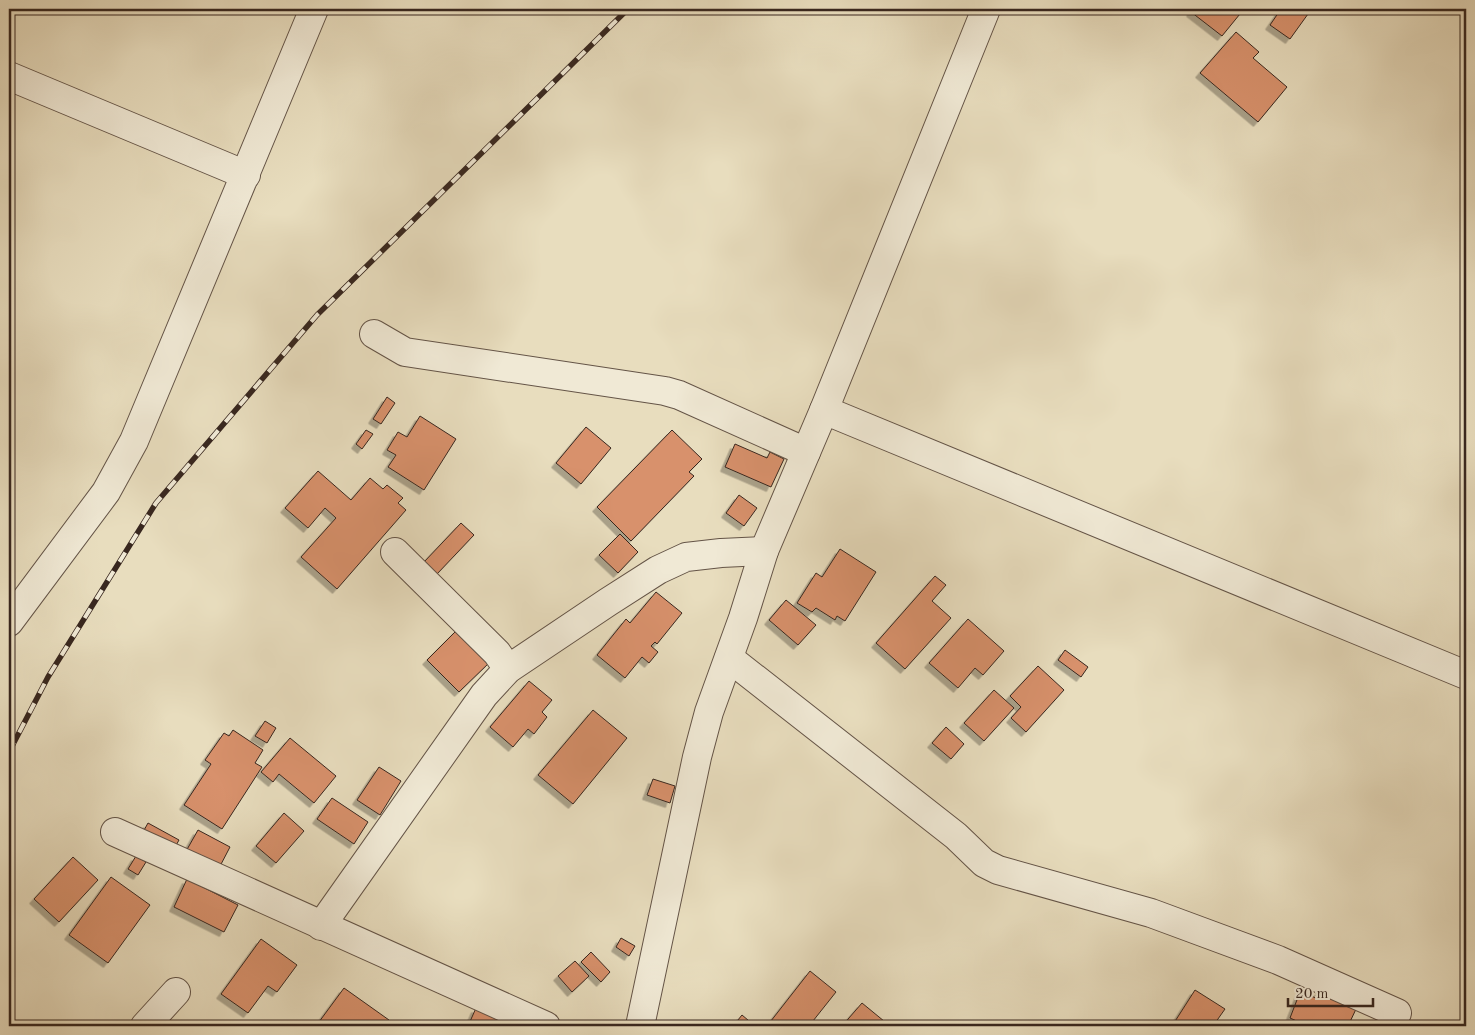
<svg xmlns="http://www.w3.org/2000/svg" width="1475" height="1035" viewBox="0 0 1475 1035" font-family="'Old Standard TT',serif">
	<defs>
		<filter id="shadow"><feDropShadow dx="-4.5" dy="4.5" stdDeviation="0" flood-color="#0004"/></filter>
	</defs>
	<rect width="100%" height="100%" fill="#e8ddbe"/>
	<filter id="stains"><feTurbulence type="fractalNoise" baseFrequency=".004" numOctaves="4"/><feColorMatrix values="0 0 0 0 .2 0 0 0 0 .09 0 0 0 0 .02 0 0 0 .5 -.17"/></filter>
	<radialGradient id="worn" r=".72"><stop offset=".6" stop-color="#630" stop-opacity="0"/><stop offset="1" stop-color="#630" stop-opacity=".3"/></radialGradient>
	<g fill="#d8916c" stroke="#38271f" filter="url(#shadow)">
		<polygon points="1193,9 1244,9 1222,36 1191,12"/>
		<polygon points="1281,9 1301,9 1308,14 1290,39 1270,25"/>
		<polygon points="1236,32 1259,52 1253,58 1287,87 1258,122 1200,73"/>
		<polygon points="387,397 395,403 381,424 373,419"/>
		<polygon points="420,416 456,439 424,490 388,467 396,455 387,450 398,432 407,437"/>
		<polygon points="586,427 611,448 581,484 556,463"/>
		<polygon points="366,430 373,434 362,449 356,444"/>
		<polygon points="672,430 702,459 689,472 694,476 631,541 597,507"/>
		<polygon points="735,444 767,458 770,452 784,459 771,487 725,467"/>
		<polygon points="318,471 351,500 370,478 383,489 387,485 403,498 398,503 406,510 337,589 301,557 336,518 325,508 308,528 285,508"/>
		<polygon points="739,495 757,508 744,526 726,513"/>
		<polygon points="461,523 474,535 437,574 424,562"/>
		<polygon points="620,534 638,552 618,573 599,555"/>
		<polygon points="840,549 876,572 845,621 837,616 835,620 816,608 812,612 797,603 816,573 822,577"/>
		<polygon points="935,576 946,585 932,601 951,618 905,669 876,643"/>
		<polygon points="656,592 682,613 657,644 655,642 651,646 658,652 649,663 642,657 625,678 597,655 626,619 630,623"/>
		<polygon points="786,600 816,625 798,645 769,620"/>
		<polygon points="968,619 1004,651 983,675 975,668 958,688 929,663"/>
		<polygon points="458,629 490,662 459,692 427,660"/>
		<polygon points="1065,650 1088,667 1081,677 1058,660"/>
		<polygon points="1038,666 1064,690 1026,732 1011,718 1021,707 1010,696"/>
		<polygon points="529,681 552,700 542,712 547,717 534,734 528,729 513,747 490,727"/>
		<polygon points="994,690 1014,708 984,741 964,723"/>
		<polygon points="593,710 627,738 573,804 538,775"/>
		<polygon points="265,721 276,728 267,743 255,736"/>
		<polygon points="946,727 964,744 951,759 932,743"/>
		<polygon points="233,730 263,750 255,763 262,767 222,829 184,805 211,764 205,760 224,733 229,736"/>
		<polygon points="290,738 336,776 314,803 279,774 273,782 261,772"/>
		<polygon points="379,767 401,781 380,815 357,800"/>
		<polygon points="653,779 675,786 670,803 647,795"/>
		<polygon points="332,798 368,822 354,844 317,819"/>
		<polygon points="284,813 304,831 276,863 256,846"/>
		<polygon points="148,823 179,840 174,849 143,832"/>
		<polygon points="198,830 230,847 218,870 185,853"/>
		<polygon points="136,856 146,862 138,875 128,869"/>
		<polygon points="73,857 98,880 59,922 34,899"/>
		<polygon points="111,877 150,905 108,963 69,935"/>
		<polygon points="187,879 238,905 224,932 174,907"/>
		<polygon points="621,938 635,946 629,956 616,947"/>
		<polygon points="261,939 297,965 277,992 268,986 248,1013 221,994"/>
		<polygon points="591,952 610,972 601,982 581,962"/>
		<polygon points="575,961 589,976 572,992 558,976"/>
		<polygon points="810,971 836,992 809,1026 767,1026"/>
		<polygon points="344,988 389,1020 385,1026 316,1026"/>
		<polygon points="1195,990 1225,1009 1213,1026 1172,1026"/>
		<polygon points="1319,991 1357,1007 1348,1026 1300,1026 1301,1023 1290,1018 1300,992 1316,998"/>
		<polygon points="862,1003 890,1026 842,1026"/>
		<polygon points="476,1008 516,1026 468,1026"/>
		<polygon points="742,1015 755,1026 733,1026"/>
	</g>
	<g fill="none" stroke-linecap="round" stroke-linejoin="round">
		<defs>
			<g id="minor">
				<polyline points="9,76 246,175"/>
				<polyline points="374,334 405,352 665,391 679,395 806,452"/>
				<polyline points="824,410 1466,675"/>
				<polyline points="395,552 497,653 508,669"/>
				<polyline points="9,622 106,492 134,441 314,9"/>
				<polyline points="729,658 956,836 984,863 998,870 1151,913 1278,960 1397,1013"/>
				<polyline points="115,832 546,1026"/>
				<polyline points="321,926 484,695 508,669 608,602 658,570 686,557 721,553 764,551"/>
				<polyline points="145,1026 176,992"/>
				<polyline points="640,1026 697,757 709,712 743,618 764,551 824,410 986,9"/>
			</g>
		</defs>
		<use href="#minor" stroke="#645447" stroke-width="30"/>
		<use href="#minor" stroke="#f0e9d5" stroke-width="28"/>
		<defs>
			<polyline id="rail" points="9,752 48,677 156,503 317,315 628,9"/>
		</defs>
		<use href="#rail" stroke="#38271f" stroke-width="5.5"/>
		<use href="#rail" stroke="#f0e9d5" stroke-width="4" stroke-dasharray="11" stroke-linecap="butt"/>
	</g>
	<rect width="1475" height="1035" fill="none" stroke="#e8ddbe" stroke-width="30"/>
	<rect x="10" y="10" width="1455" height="1015" fill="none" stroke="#38271f" stroke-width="2.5"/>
	<rect x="15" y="15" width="1445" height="1005" fill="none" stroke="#38271f"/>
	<path d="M1288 998v8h85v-8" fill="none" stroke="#38271f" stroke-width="2.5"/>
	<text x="1295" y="998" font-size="15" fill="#38271f" stroke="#f0e9d5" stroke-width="4" paint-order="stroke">20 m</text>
	<rect width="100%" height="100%" filter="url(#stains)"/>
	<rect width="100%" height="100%" fill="url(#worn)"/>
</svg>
